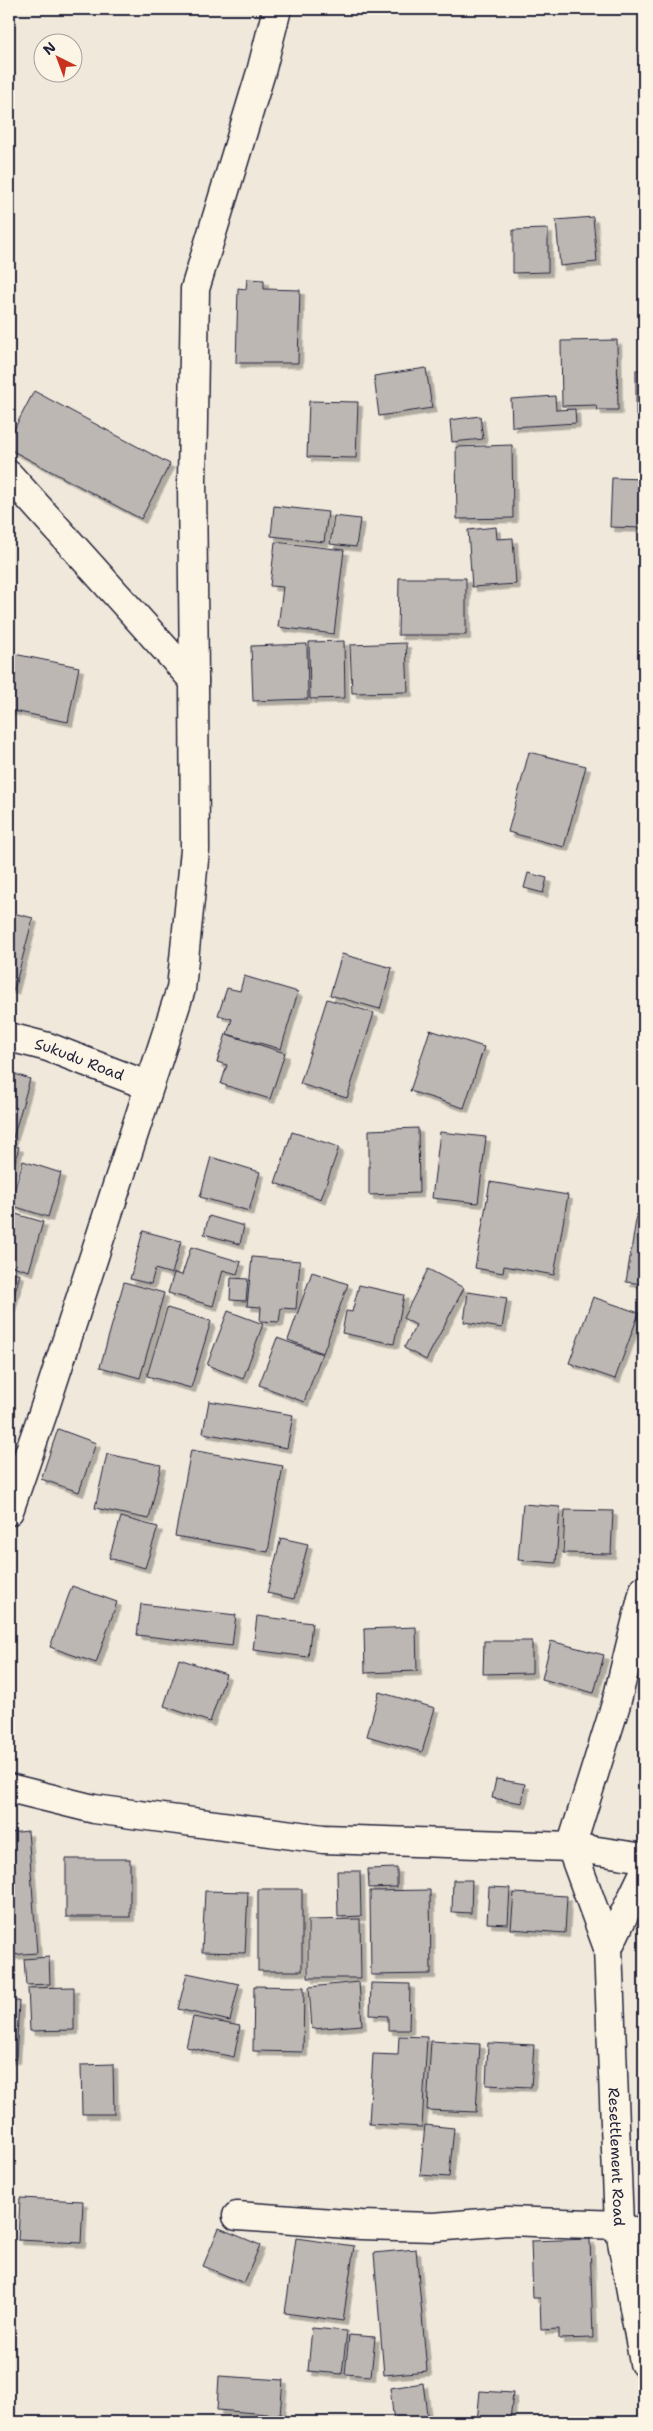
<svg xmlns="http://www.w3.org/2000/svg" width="653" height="2431" viewBox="0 0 653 2431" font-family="'Shantell Sans',sans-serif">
	<defs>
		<filter id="shadow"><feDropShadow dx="4.5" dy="4.5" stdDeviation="0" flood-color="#0004"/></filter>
	</defs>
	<rect width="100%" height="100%" fill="#efe8db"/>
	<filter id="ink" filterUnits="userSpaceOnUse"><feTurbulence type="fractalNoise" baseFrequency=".02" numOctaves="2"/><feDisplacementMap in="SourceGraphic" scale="10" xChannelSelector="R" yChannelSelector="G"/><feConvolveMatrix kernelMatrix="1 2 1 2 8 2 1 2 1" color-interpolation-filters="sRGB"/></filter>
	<g filter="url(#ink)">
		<g fill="#bcb7b3" stroke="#22223b" filter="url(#shadow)">
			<polygon points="593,217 597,262 560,266 556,220"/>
			<polygon points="548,229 548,272 513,273 513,230"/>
			<polygon points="247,279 264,280 264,289 300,290 298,363 236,363 238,288 246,289"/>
			<polygon points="617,340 618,410 597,410 596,405 562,406 561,341"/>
			<polygon points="426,368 432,408 379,416 374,376"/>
			<rect x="636" y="370" width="8" height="45"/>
			<polygon points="34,391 170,464 141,519 9,449 9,439"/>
			<polygon points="555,396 556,410 575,409 576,423 512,427 511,399"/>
			<polygon points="309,401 358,402 356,458 307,457"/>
			<polygon points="480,416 483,439 452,442 450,420"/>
			<polygon points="512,445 513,518 457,519 456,447"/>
			<polygon points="612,478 644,479 644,528 610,527"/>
			<polygon points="274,506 328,512 324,542 271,536"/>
			<polygon points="334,516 360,519 356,547 330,544"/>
			<polygon points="496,527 497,539 513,538 516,584 472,587 468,530"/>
			<polygon points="275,542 344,550 334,634 278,627 283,587 270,586"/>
			<polygon points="399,578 466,578 466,635 398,635"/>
			<polygon points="344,641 345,698 310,699 309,642"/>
			<polygon points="406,643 408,692 352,693 350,645"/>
			<polygon points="307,644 308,699 253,701 251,646"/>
			<polygon points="9,653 79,667 68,722 9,710"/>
			<polygon points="529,752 586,766 564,847 508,832"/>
			<polygon points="528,873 547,878 543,893 524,888"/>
			<polygon points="9,912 33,918 14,990 9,989"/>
			<polygon points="342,954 392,968 380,1009 330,995"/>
			<polygon points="244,976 298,992 281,1049 227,1034 232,1019 218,1015 227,988 240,991"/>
			<polygon points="327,999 374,1013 347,1098 300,1084"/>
			<polygon points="430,1030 484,1047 464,1108 410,1091"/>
			<polygon points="226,1034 285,1053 270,1099 221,1084 227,1065 217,1062"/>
			<polygon points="9,1072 30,1079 11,1145 19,1147 9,1183"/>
			<polygon points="418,1128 419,1193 369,1195 369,1130"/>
			<polygon points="292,1132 339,1147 321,1199 275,1183"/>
			<polygon points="440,1132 486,1137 478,1203 432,1198"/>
			<polygon points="211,1157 260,1172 249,1211 200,1197"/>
			<polygon points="23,1161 61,1173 48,1217 10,1205"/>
			<polygon points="490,1182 568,1195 554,1275 504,1266 503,1273 475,1268"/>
			<polygon points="9,1212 43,1222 29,1271 9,1265"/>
			<polygon points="637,1214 644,1215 644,1284 626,1282"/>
			<polygon points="209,1216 244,1226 240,1244 204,1234"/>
			<polygon points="143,1231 181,1241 172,1274 155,1269 151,1284 130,1279"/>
			<polygon points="191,1247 241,1262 237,1274 223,1270 213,1306 168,1293 174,1273 182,1275"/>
			<polygon points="252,1257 300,1261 296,1309 281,1308 279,1322 260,1321 261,1307 247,1306"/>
			<polygon points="428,1269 464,1288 426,1360 404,1348 416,1325 403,1318"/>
			<polygon points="9,1270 20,1274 9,1314"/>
			<polygon points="312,1272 348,1284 323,1353 288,1340"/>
			<polygon points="231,1278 248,1279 246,1301 230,1300"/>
			<polygon points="124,1282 164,1293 140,1378 100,1367"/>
			<polygon points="359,1285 404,1295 394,1344 342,1333 346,1311 352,1312"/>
			<polygon points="468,1292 507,1298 502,1328 464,1322"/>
			<polygon points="593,1297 639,1313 615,1379 569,1363"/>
			<polygon points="167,1308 211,1321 191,1388 147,1376"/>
			<polygon points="228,1311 263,1324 243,1379 207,1365"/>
			<polygon points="277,1338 322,1354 304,1402 259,1385"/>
			<polygon points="209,1401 293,1415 287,1448 203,1433"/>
			<polygon points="58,1429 96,1443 79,1492 41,1479"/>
			<polygon points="191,1450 283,1466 268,1552 175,1536"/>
			<polygon points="107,1454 161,1465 149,1519 95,1508"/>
			<polygon points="523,1504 560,1507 556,1563 518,1560"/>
			<polygon points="565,1510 613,1511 611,1554 563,1553"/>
			<polygon points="121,1517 158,1527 145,1568 109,1558"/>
			<polygon points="281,1538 308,1544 294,1599 267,1593"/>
			<polygon points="72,1586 117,1602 96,1663 50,1647"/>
			<polygon points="141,1604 236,1615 232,1646 137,1635"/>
			<polygon points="257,1616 312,1623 308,1657 253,1650"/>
			<polygon points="416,1627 417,1671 365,1673 364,1629"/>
			<polygon points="484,1641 532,1641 532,1673 483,1674"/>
			<polygon points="551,1641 604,1655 594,1693 542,1679"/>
			<polygon points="179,1659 226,1674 210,1722 164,1706"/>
			<polygon points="379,1692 435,1708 422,1752 367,1736"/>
			<polygon points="496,1779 525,1784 522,1803 492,1798"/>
			<polygon points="28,1831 37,1953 9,1955 9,1833"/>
			<rect x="66" y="1859" width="64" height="58"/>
			<polygon points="397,1868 397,1887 369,1888 368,1869"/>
			<polygon points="337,1871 360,1871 361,1916 338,1917"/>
			<polygon points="453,1880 472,1880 471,1913 452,1912"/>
			<polygon points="489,1887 510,1888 508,1924 487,1923"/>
			<rect x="258" y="1889" width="44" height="82"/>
			<polygon points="430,1890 431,1974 371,1975 370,1891"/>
			<polygon points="205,1891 248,1892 245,1953 202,1952"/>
			<polygon points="514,1893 567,1896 565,1933 511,1929"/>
			<polygon points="360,1919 361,1978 308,1978 308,1920"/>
			<polygon points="49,1957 50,1984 26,1985 24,1959"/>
			<polygon points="187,1973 239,1984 230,2021 178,2009"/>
			<polygon points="359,1982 362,2025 312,2029 309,1987"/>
			<polygon points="371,1983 410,1984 409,2030 388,2030 388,2016 370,2015"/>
			<polygon points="254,1986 304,1987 303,2052 253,2051"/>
			<polygon points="74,1987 74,2030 30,2031 28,1988"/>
			<polygon points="9,2001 19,2001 16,2059 9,2059"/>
			<polygon points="193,2017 240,2026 234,2057 186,2047"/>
			<polygon points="399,2036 427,2037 422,2127 369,2124 373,2054 398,2055"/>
			<polygon points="431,2041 480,2044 476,2112 427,2110"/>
			<polygon points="488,2043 534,2045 531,2087 486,2085"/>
			<polygon points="113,2064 114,2114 82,2114 81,2065"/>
			<polygon points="425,2125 454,2128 449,2177 420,2175"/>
			<polygon points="20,2198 83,2201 81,2243 18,2240"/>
			<polygon points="219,2228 260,2245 244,2283 203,2266"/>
			<polygon points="296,2238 354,2246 343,2321 285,2313"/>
			<polygon points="590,2239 593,2338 559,2339 559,2329 541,2330 540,2298 533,2298 531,2241"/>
			<polygon points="416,2249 427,2371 384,2375 374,2253"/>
			<polygon points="312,2328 347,2331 342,2374 308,2371"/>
			<polygon points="349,2335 375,2337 371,2376 345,2374"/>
			<polygon points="219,2376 283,2380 280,2415 217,2410"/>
			<polygon points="423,2383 428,2422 394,2422 390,2388"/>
			<polygon points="480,2391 513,2393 510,2422 477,2422"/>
			<polygon points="47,2417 47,2422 9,2422 9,2419"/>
		</g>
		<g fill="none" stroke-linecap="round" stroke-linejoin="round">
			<defs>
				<g id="street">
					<polyline points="9,475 194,681 195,850 181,989 45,1407 9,1511"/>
					<polyline points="194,681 192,482 195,289 261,72 277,9"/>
					<path id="s1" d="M9,1037l39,10 101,39"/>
					<path id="s2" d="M644,1590l-28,114 -45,143 37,101 11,277 25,138"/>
					<polyline points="608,1948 644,1873"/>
					<polyline points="237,2216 361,2225 434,2227 507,2221 619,2225 644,2237"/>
				</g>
				<polyline id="secondary" points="9,1788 94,1809 323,1839 571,1847 644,1858"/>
			</defs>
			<use href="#street" stroke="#22223b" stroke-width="31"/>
			<use href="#secondary" stroke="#22223b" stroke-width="31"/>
			<use href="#street" stroke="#fcf5e5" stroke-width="28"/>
			<use href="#secondary" stroke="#fcf5e5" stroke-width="28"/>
		</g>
	</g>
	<g text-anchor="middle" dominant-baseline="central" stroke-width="5" stroke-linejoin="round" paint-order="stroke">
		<g font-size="15" fill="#22223b" stroke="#fcf5e5">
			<text stroke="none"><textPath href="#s1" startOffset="74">Sukudu Road</textPath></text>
			<text stroke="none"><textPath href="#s2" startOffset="584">Resettlement Road</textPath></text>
		</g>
	</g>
	<rect width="653" height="2431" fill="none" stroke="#fcf5e5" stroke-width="30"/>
	<rect x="15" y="15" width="623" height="2401" fill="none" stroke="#22223b" stroke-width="2" filter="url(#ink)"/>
	<g transform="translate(58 58) rotate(318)"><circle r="24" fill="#fcf5e5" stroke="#a5a1a1"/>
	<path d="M0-4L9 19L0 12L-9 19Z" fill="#c8321e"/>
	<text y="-8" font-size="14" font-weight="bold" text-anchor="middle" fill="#22223b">N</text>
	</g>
</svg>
